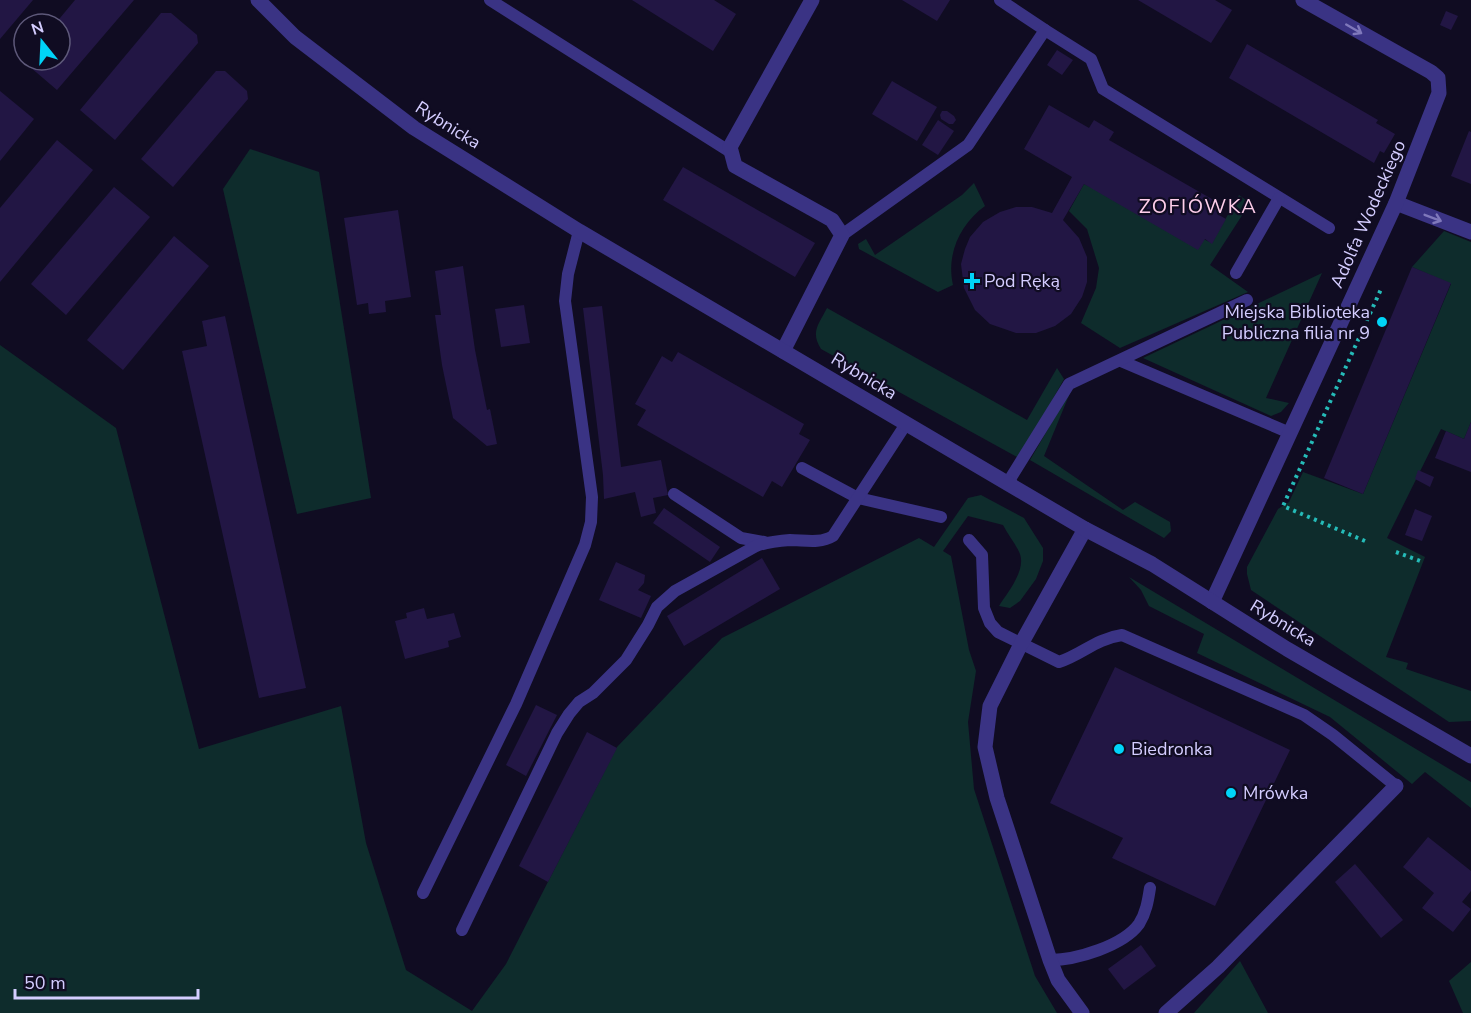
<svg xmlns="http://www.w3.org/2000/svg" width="1471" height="1013" viewBox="0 0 1471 1013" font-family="'Nunito Sans',sans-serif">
	<rect width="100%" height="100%" fill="#100c22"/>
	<g fill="#0e2c2c">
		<polygon points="250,149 319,172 371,498 297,514 223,189"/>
		<path d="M974,183l11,23c-25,18 -39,48 -32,79l-15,7 -79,-43 -1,-5 8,-5 9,16 87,-60z"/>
		<polygon points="1084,184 1212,243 1239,195 1250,203 1210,265 1248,292 1120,348 1081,323 1096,288 1099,268 1087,229 1069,211"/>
		<polygon points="1444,231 1471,242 1471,422 1464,439 1441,429 1387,538 1425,557 1386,657 1408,663 1406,669 1471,691 1471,721 1449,722 1251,590 1247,574 1247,567 1278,509 1289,502 1303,472 1363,494 1451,284 1412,267"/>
		<polygon points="1322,273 1266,398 1289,403 1281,412 1271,416 1143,358"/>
		<path d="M827,308l200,112 30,-52 7,11 -41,73 -6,5 -196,-108c-11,-17 -2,-25 6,-41z"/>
		<path d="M0,345l116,83 83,321 142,-43 25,137 40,127 66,41 34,-47 111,-217 105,-109 197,-100 15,9 34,-49 13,-3 43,23 19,30v13l-7,18 -16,22 -10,7 -11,-2c8,-13 27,-35 21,-52 -4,-10 -12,-19 -17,-29l-35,-9 -25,35 8,5 18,94 7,21 -8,51 6,67 61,187 22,37h-1057z"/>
		<polygon points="1072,388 1044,456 1123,510 1135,502 1170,522 1171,531 1164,538 1030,460"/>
		<polygon points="1129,577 1471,782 1471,808 1425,772 1412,784 1330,717 1197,653 1204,634 1149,606 1141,590"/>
		<polygon points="1240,961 1268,1013 1194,1013"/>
		<polygon points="1471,962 1471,1013 1463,1013 1449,981"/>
	</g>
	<g fill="#221644">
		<polygon points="0,0 33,0 0,39"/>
		<polygon points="75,0 134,0 57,90 23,61 60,60 60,24 55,24"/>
		<polygon points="632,0 714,0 736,14 713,51"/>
		<polygon points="902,0 950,0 937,21"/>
		<polygon points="1138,0 1215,0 1232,10 1211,43"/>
		<polygon points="1446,11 1458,16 1451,30 1440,25"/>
		<polygon points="161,13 171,13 197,35 198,43 115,140 80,110"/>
		<polygon points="1247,44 1378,120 1376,123 1395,134 1384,153 1380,151 1374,163 1229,78"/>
		<polygon points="1057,50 1073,60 1062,75 1047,65"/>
		<polygon points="216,71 225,71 247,91 248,99 173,187 141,159"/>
		<polygon points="892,81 937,107 917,141 872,114"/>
		<polygon points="0,91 34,119 0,161"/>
		<polygon points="1049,105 1089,128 1094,120 1114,132 1109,140 1224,206 1219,215 1226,219 1212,244 1205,239 1198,250 1084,184 1063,220 1079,238 1087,257 1087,282 1082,297 1071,314 1055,326 1036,333 1016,333 990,324 975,310 964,288 961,264 965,249 970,237 983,222 1000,212 1016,207 1032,207 1052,213 1072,177 1024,149"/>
		<polygon points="942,111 947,111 954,116 956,120 953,124 949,124 941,119 940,115"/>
		<polygon points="938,120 954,131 938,155 922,145"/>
		<polygon points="1469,131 1471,132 1471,184 1451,176"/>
		<polygon points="57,140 93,170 0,282 0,208"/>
		<polygon points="683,167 815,243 795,277 663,200"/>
		<polygon points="114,187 150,217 66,315 31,284"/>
		<polygon points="398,210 411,297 385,301 386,312 369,314 368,303 357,305 344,218"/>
		<polygon points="174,236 209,266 123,370 87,340"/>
		<polygon points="463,266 475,350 487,410 490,409 497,444 487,446 453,418 442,365 435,315 441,315 435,271"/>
		<polygon points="1412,267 1451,283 1363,494 1324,478"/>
		<polygon points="524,305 530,343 501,347 495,309"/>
		<polygon points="602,306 621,467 661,460 668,495 653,498 656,513 641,517 635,492 604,499 603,475 583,308"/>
		<polygon points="225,316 306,688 259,698 182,351 207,346 202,321"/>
		<polygon points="678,352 804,424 799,434 810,440 782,487 772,481 763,497 637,425 646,410 635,404 662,356 672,362"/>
		<polygon points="1471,422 1471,472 1435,458 1446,431 1464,439"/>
		<polygon points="1418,470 1434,477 1430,487 1415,479"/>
		<polygon points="664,508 720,547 710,562 653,523"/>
		<polygon points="1415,509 1432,516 1422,541 1405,535"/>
		<polygon points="762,558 780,589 684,646 667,616"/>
		<polygon points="616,562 645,575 644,583 638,590 651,596 641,618 599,600"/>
		<polygon points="424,608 427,619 454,613 461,637 448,641 449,647 405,659 395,621 407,618 406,613"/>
		<polygon points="1115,667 1290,750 1215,906 1112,858 1123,838 1050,803"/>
		<polygon points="536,705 557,715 526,776 506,765"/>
		<polygon points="587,732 617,748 548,882 519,866"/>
		<polygon points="1428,837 1471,871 1471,891 1462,902 1471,909 1453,932 1422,908 1434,893 1403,867"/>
		<polygon points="1355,864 1403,920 1381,938 1335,882"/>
		<polygon points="1141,945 1156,966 1124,990 1108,969"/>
	</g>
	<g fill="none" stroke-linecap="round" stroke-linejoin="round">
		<g stroke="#25bbb8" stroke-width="4" stroke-dasharray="3 4.5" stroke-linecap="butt">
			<polyline points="1365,541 1283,506 1382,287"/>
			<polyline points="1396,552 1423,562"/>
		</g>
		<g stroke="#3a3384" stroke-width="12">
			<polyline points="490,0 732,153"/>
			<polyline points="1000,0 1045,30"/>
			<polyline points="842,235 968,145 1045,30 1091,59 1103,89 1329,228"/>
			<polyline points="1236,273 1279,198"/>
			<polyline points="1121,361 1290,433"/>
			<polyline points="802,468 858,498 941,517"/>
			<polyline points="1007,484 1069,384 1247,300"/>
			<polyline points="674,494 741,538 764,542"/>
			<path d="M969,540l13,15 2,53 6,15 8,9 61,30c24,-8 36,-23 63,-27l182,80 29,20 63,51"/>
			<polyline points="423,893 516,704 585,545 591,522 592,497 565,301 568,274 579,231"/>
			<path d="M462,930l95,-197 12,-19 10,-12 14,-9 33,-33 22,-35 9,-18 18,-16 81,-45c11,-4 22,-5 34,-6 14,0 30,4 43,-4l73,-112"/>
			<path d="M1050,960c26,0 73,-14 89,-36 7,-11 9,-23 11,-36"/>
		</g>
		<g stroke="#3a3384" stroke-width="15">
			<polyline points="1396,203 1471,232"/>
			<polyline points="783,351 842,235 832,220 735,166 730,147 812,0"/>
			<polyline points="1212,602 1396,203 1439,93 1438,78 1431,72 1303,0"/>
			<polyline points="1082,1013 1058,980 1050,960 997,798 985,747 990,706 1021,644 1085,529"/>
			<polyline points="1166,1013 1218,967 1396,786"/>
		</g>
		<polyline stroke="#3a3384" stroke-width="15" points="258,0 295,37 414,128 579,231 1085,529 1152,564 1287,649 1471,756"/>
	</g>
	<defs><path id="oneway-shaft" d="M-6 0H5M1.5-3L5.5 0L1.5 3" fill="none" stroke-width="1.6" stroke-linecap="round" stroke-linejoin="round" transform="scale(1.5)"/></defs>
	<g stroke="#7f78bb">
		<use href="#oneway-shaft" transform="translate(1354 29) rotate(30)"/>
		<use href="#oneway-shaft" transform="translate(1433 218) rotate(21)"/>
	</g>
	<g fill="#00d4f8" stroke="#100c22" stroke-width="2">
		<path d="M969 272h6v6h6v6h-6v6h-6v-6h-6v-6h6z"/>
		<circle cx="1382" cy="322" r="6"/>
		<circle cx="1119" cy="749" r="6"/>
		<circle cx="1231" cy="793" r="6"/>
	</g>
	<g text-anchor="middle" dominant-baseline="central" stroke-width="4.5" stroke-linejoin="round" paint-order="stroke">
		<g font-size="18" fill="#d4cdff" stroke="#100c22">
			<text transform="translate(448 125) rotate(32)">Rybnicka</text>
			<text transform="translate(1368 214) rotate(-66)">Adolfa Wodeckiego</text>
			<text transform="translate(864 376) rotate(31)">Rybnicka</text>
			<text transform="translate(1283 623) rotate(31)">Rybnicka</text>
		</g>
		<g font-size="18" fill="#d4cdff" stroke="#100c22" text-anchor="start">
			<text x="984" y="281">Pod Ręką</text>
			<text x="1370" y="312" text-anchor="end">Miejska Biblioteka<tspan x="1370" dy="21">Publiczna filia nr 9</tspan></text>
			<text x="1131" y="749">Biedronka</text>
			<text x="1243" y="793">Mrówka</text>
		</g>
		<g font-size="20" letter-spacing="1.5" fill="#ffcfeb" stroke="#100c22">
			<text x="1198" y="206">ZOFIÓWKA</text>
		</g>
	</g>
	<g transform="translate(42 42) rotate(342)"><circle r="28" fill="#100c22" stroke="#5e597a" stroke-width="1.5"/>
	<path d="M0-4.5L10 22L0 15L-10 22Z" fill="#00d4f8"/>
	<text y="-9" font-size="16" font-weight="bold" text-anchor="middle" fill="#d4cdff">N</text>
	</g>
	<path d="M15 989v9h183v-9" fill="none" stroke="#d4cdff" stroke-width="3"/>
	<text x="24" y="989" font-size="18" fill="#d4cdff" stroke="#100c22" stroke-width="4.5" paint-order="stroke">50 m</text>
</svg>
